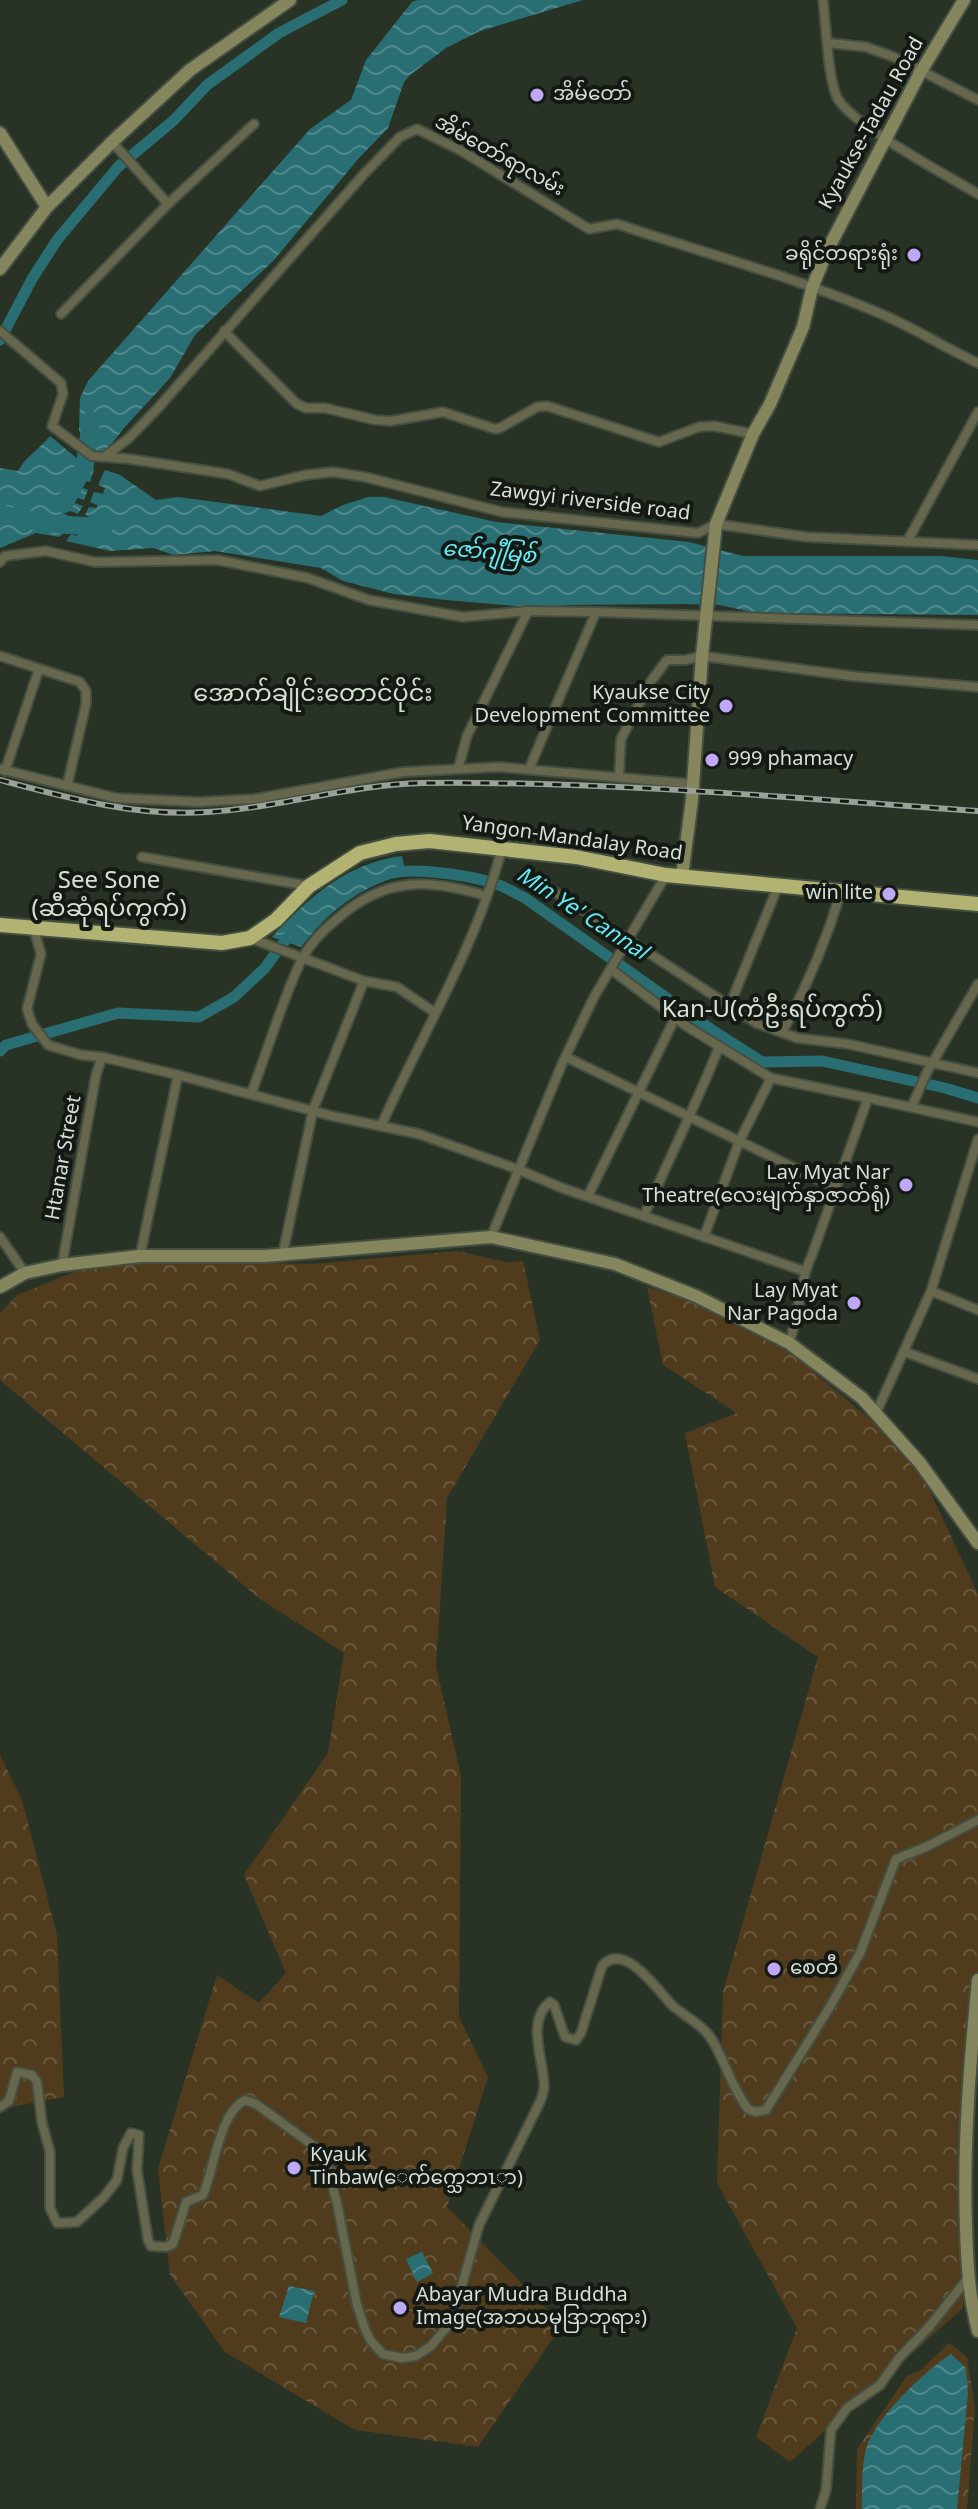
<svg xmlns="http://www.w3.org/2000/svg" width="978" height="2509" viewBox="0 0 978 2509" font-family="Georgia,'Noto Sans Myanmar',serif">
	<defs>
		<pattern id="forest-crowns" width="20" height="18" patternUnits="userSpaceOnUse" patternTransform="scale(2)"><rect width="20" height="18" fill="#503c1d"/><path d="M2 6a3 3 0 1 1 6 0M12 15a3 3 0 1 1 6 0" fill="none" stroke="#68583d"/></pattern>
		<pattern id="water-waves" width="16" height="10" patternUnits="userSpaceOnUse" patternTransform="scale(2)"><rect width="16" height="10" fill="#296e73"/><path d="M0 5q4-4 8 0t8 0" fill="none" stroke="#51898d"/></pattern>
	</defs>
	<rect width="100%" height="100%" fill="#283326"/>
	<g fill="url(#forest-crowns)">
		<polygon points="457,1251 506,1262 523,1261 540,1340 447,1498 436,1666 461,1776 459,2017 488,2077 447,2207 562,2325 478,2447 355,2430 225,2352 170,2275 158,2169 217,1975 259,2003 286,1973 244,1875 328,1753 344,1653 260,1599 0,1380 0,1313 17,1295 105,1260 313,1264"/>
		<polygon points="647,1287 750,1319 913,1455 978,1594 978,2015 963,2308 790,2462 756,2437 797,2328 717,2183 723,1992 818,1657 715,1587 685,1433 737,1413 663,1365"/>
		<polygon points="0,1755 22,1800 57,1935 64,2097 0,2109"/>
		<polygon points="949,2343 967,2357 975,2408 967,2509 856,2509 857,2449 907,2376 922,2369"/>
	</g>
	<g fill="url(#water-waves)">
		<polygon points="418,0 583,0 480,31 446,48 410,75 404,82 388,128 359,158 274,260 195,335 170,378 124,428 101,457 79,431 80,398 88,381 310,129 351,100 366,60 412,2"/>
		<path d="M50,436l35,29 9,4 -4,13 -13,-3 -2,6 13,5 -4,10 -13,-4 -2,5 14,5 -5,8 -13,-5 -2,4 13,7 -6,6 -12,-5 -4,5 12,5 -7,6 -23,-4 -36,15v-80l18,3c8,-15 22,-22 32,-35z"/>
		<polygon points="105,470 120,475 156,500 178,497 321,516 343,505 368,497 384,497 496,522 689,542 743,556 941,556 978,560 978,615 757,613 719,605 683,604 567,605 539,608 446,600 394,594 343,581 321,568 215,551 174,555 153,548 110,551 66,541 71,534 77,536 79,531 76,529 82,522 87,524 92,518 85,515 89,507 97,508 97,505 90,502 94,492 103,494 105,488 98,485"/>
		<path d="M402,856l4,18c-48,14 -74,34 -105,73l-29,-10c37,-39 74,-74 130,-81z"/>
		<polygon points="422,2252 433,2273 417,2282 406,2259"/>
		<polygon points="289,2286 314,2291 306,2323 279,2317"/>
		<path d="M951,2354l15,14 2,25 -11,116h-95c0,-21 -1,-43 5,-63 11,-31 57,-74 84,-92z"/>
	</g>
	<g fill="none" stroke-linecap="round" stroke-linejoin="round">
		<g stroke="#296e73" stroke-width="11">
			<polyline points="0,340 32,279 57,240 118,167 174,120 207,85 279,33 342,0"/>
			<path d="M393,873c21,-6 81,3 103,11 10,3 19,9 29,14l190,134 47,30 60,-1 123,27 33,10"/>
			<polyline points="0,1051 6,1045 118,1013 199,1017 234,997 264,969 293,930"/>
		</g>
		<g stroke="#296e73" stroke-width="18">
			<polyline points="64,504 85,465 91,420"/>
			<polyline points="0,514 52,524 104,527"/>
		</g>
		<defs>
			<g id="street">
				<path d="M823,0c3,23 5,82 15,99 16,27 110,77 140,95"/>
				<polyline points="829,43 866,47 894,57 978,100"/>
				<polyline points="112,142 168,204"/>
				<polyline points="61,314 168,204 254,124"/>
				<polyline points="0,331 61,383 63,394 52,426 92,456 130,459 228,474 260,486 305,475 333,472 365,477 502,512 698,533 716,524 807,537 978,545"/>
				<polyline points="224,331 297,404 306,408 325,408 375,420 391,421 443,412 495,429 500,428 537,407 547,406 659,442 699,427 714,426 753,434"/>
				<path d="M104,457l25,-19 29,-30 206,-234 36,-37 17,-8 43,21 129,79 28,-5c87,29 178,53 262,89 34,14 66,35 99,50"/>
				<polyline points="908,540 978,412"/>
				<polyline points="0,562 5,556 46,551 95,562 218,560 308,578 369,600 463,617 528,611 596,612 978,625"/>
				<polyline points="0,656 80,682 86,691 86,704 67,786"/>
				<polyline points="0,769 116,798 199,802 254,799 403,772 499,767 693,784"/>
				<polyline points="458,769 467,736 528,611"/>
				<polyline points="529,769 596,612"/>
				<polyline points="5,771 39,669"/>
				<polyline points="619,777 621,739 651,681 667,660 685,660 702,656 851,676 978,687"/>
				<polyline points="142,857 309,886"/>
				<polyline points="546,886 756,1023 797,1038 848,1044 978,1073"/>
				<polyline points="33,926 41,954 27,1009 32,1024 48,1045 81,1055 102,1057 178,1075 332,1116 419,1134 517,1169 562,1188 804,1271"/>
				<polyline points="250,938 364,981 397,987 434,1012"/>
				<polyline points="612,970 686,1026 771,1078 868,1098"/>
				<polyline points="730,1005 778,886"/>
				<path d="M782,1032c25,-45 44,-91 59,-140"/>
				<polyline points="566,1057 836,1188"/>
				<path d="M251,1094c17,-44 30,-91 50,-133 8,-16 22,-31 36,-42 47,-42 91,-41 149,-23"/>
				<polyline points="912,1106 927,1072 978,984"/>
				<path d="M381,1126c41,-92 96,-181 121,-278"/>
				<polyline points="588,1196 675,1018"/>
				<path d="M644,1216c25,-57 52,-111 75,-169"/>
				<polyline points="0,1237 25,1273"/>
				<polyline points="491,1237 562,1064 594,997 666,875"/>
				<polyline points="704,1237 739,1142 771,1078"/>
				<polyline points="283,1253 313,1110 364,981"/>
				<polyline points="140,1256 178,1075"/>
				<polyline points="62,1265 96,1075 102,1057"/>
				<polyline points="931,1291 978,1310"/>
				<path d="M789,1343c11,-29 10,-61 23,-88l56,-157 110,24"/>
				<polyline points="905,1352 978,1379"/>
				<polyline points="876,1413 931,1291 978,1139"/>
				<path d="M0,2107l9,-6 8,-29 15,3 5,7 5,41 8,29v56l7,15 20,-1 27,-25 13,-17 6,-32 8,-15 8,2 -2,35 11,70 3,6 15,1 7,-3 13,-42 17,-7c11,-25 16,-82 42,-95l11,4 62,45 8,14 11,40 20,102 8,24 6,12 12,13 19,4 14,-2 15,-10 21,-25 27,-96 61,-123c2,-5 5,-12 4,-19 -1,-24 -18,-62 6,-81l4,3 11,32 11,3 5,-7 21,-67c22,-26 56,25 71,40 14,12 32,20 41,37 12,22 19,46 34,66l7,3 11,-2 65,-105 29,-52 36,-94 30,-12 52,-27"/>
				<polyline points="820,2509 826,2490 831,2430 847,2408 880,2385 899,2358 929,2327 968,2278"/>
			</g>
			<g id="secondary">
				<polyline points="0,133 47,207"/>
				<polyline points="0,269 47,207 112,142 190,70 290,0"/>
				<polyline points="682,876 692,799 702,656 716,524 753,434 770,404 803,327 812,288 828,249 920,73 964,0"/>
				<polyline points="0,1287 25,1273 62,1265 140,1256 265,1256 491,1237 615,1264 696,1296 789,1343 862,1398 920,1463 978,1543"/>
				<path d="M978,1980c-8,82 -15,165 -12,247 1,36 3,70 12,104"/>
			</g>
			<polyline id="highway" points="0,925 222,943 250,938 276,920 309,886 360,853 396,844 429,841 576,857 666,875 978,904"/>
		</defs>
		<use href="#street" stroke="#444f42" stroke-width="12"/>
		<use href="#secondary" stroke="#444f42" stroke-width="16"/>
		<use href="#highway" stroke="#444f42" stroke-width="18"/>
		<use href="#street" stroke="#66674d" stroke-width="8"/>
		<use href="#secondary" stroke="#85865d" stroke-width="12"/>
		<use href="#highway" stroke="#b2b372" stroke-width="14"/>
		<defs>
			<path id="rail" d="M0,780c68,18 137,37 208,32 72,-4 143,-28 215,-29 185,-2 370,15 555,28"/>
		</defs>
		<use href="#rail" stroke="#99a298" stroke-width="6"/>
		<use href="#rail" stroke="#141913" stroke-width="3" stroke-dasharray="9" stroke-linecap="butt"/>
	</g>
	<g fill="#bda9f5" stroke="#141913" stroke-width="3">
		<circle cx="537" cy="95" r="8"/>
		<circle cx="914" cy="255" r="8"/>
		<circle cx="726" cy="706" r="8"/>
		<circle cx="712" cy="760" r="8"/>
		<circle cx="889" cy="894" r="8"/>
		<circle cx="906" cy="1185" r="8"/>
		<circle cx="854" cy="1303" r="8"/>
		<circle cx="774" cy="1969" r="8"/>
		<circle cx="294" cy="2168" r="8"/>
		<circle cx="400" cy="2308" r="8"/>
	</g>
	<g text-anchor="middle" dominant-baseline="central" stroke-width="8" stroke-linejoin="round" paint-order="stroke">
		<g font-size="20" fill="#d8dfd7" stroke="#141913" text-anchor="start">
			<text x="553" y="95">အိမ်တော်</text>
			<text x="898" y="255" text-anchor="end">ခရိုင်တရားရုံး</text>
			<text x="710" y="694" text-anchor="end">Kyaukse City<tspan x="710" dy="23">Development Committee</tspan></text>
			<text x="728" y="760">999 phamacy</text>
			<text x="873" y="894" text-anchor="end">win lite</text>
			<text x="890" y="1174" text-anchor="end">Lay Myat Nar<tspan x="890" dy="23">Theatre(လေးမျက်နှာဇာတ်ရုံ)</tspan></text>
			<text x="838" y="1292" text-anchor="end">Lay Myat<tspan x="838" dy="23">Nar Pagoda</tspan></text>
			<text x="790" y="1969">စေတီ</text>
			<text x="310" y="2156">Kyauk<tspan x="310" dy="23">Tinbaw(ေက်က္သေဘၤာ)</tspan></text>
			<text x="416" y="2296">Abayar Mudra Buddha<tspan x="416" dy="23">Image(အဘယမုဒြာဘုရား)</tspan></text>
		</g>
		<g font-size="20" fill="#d8dfd7" stroke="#141913">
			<text transform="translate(873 124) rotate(-61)">Kyaukse-Tadau Road</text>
			<text transform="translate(499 157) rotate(29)">အိမ်တော်ရာလမ်း</text>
			<text transform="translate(590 503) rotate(7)">Zawgyi riverside road</text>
			<text transform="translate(572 840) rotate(8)">Yangon-Mandalay Road</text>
			<text transform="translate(65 1158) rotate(-80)">Htanar Street</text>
		</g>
		<g font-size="22" font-style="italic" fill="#66e9f3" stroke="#141913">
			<text transform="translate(489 554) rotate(5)">ဇော်ဂျီမြစ်</text>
			<text transform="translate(581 915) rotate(33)">Min Ye' Cannal</text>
		</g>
		<g font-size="24" fill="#d5e2d2" stroke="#141913">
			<text x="313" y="695">အောက်ချိုင်းတောင်ပိုင်း</text>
			<text x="109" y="882">See Sone<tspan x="109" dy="28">(ဆီဆုံရပ်ကွက်)</tspan></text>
			<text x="772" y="1011">Kan-U(ကံဦးရပ်ကွက်)</text>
		</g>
	</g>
</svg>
